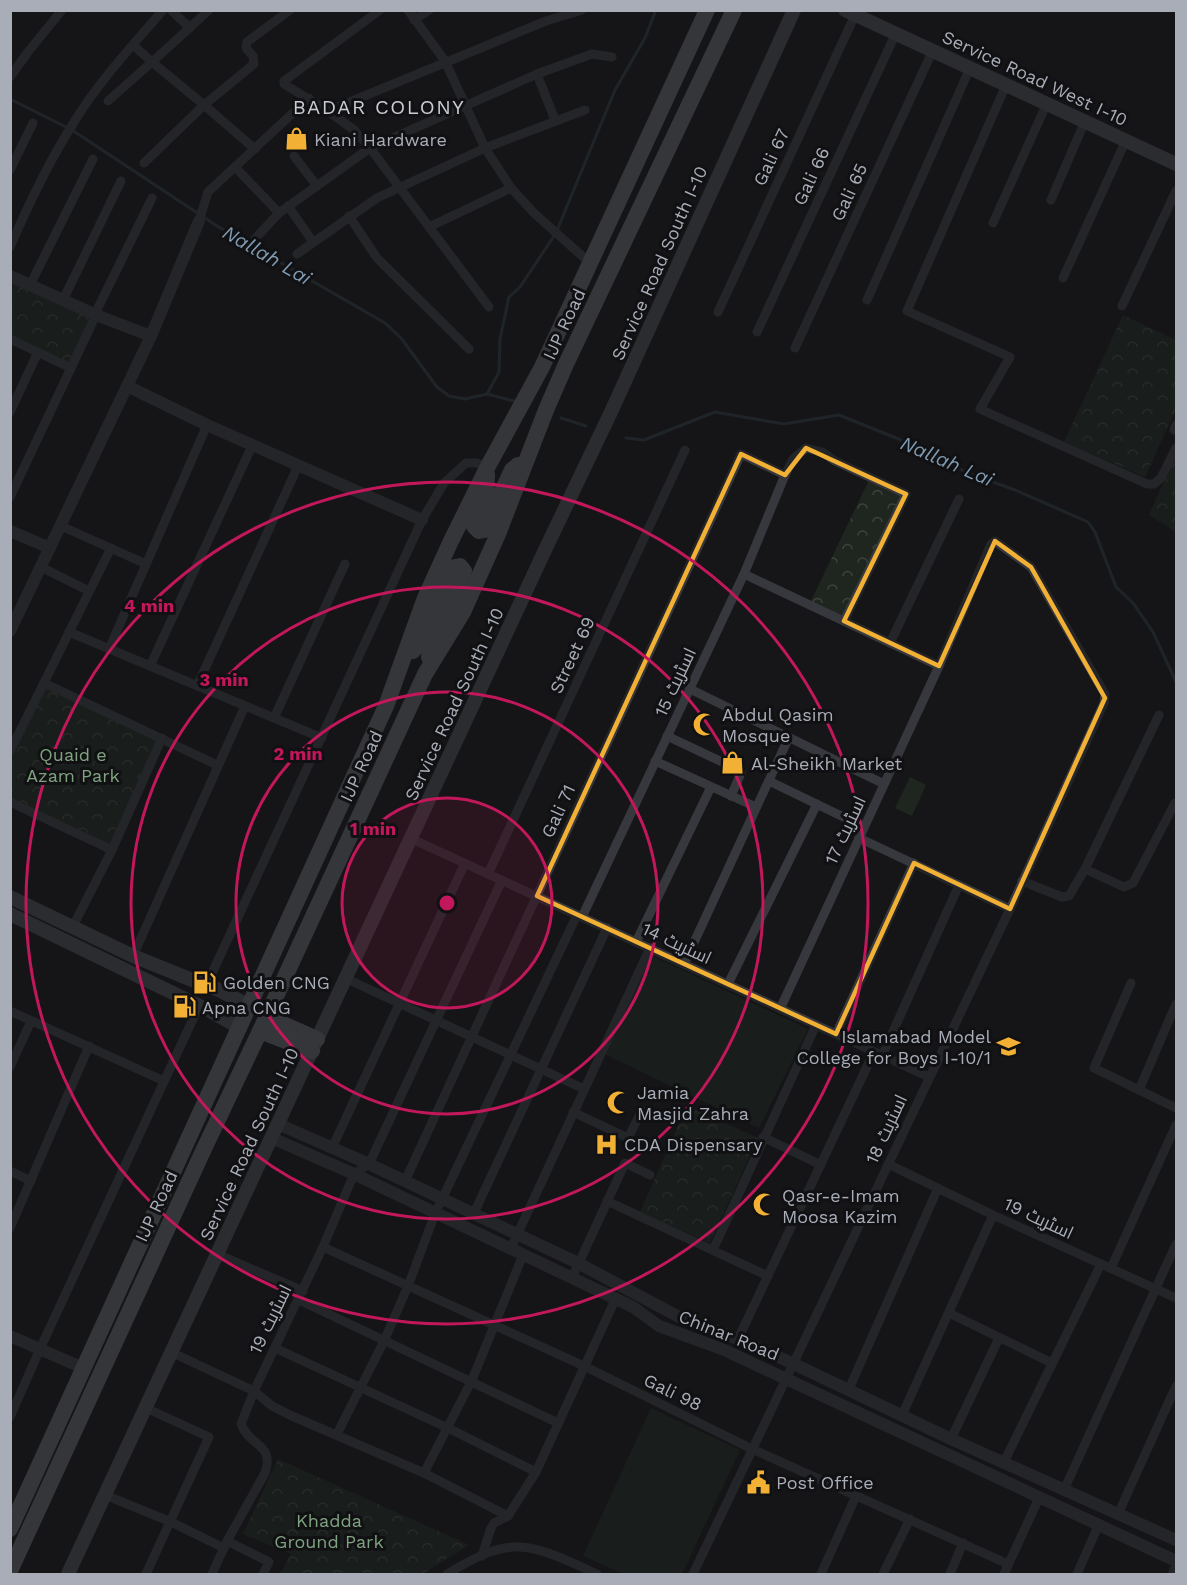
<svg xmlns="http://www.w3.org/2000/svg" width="1187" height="1585" viewBox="0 0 1187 1585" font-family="'Work Sans',Cairo,sans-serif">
	<defs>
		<pattern id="park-crowns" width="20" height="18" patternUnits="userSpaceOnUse" patternTransform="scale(1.5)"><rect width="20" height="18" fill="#1e261f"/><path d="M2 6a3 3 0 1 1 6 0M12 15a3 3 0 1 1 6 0" fill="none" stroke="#3c433d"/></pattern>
	</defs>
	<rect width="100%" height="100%" fill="#161618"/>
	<g fill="#1e261f">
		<polygon points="910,777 926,785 912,816 895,808"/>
		<polygon points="648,954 808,1029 759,1128 604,1054"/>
		<polygon points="651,1408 740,1450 682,1574 624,1574 583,1556"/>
	</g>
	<g fill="url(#park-crowns)">
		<polygon points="11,279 91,317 70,365 11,337"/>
		<polygon points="1123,315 1176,340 1176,409 1145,477 1064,442"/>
		<polygon points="1176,454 1176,532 1149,515"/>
		<polygon points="869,480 901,495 843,616 811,601"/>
		<polygon points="44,683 162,738 112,850 11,802 10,751"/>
		<polygon points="687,1106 758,1138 710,1243 640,1212"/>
		<polygon points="278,1459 469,1545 422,1574 280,1574 291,1554 243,1534"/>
	</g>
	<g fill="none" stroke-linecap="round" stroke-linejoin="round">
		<g stroke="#2c353c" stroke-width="3">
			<polyline points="10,99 72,130 217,226 385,323 401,338 437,387 449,396 465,399 487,394 514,401"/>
			<polyline points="487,394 499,372 500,339 509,297 520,287 556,233 615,90 645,38 656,10"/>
			<polyline points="561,418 586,426"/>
			<polyline points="626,438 644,440 715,412 784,424 839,415 901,440 968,473 1015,490 1088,522 1095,532 1116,587 1133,603 1153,632 1176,682"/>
		</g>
		<g stroke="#37383d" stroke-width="9">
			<polyline points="171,10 190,28"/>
			<polyline points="380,10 284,81 284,84 328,111 354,130 370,148 489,307"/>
			<polyline points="408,10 445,61 485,148 511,188 535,214 590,263"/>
			<polyline points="414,20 429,10"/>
			<polyline points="133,45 152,62 209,10"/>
			<polyline points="537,74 555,120"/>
			<polyline points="10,77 28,52 62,10"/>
			<polyline points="1006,85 907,311 1010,357 980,409 1147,484 1154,484 1161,478 1176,448"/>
			<polyline points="108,101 152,62 204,105 254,64 253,56 246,48 247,42 290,10"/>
			<polyline points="328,111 546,21 582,10"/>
			<polyline points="294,156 317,186"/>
			<polyline points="144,163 204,105 255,149"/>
			<polyline points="235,167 279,213"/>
			<polyline points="10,170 33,123"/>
			<polyline points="1051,200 1085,121"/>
			<polyline points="288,206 313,242"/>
			<polyline points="349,216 377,258 469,349"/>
			<polyline points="199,221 208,192 309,98"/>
			<polyline points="993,223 1047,103"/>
			<polyline points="429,227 511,188"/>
			<polyline points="253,241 279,213 370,148 537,74 592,54 612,57"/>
			<path d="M10,247c19,-44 40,-88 66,-128 24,-39 57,-74 87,-109"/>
			<polyline points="297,254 377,198 485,148 585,110"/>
			<polyline points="1063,278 1126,140"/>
			<polyline points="30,285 93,159"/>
			<polyline points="63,300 121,181"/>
			<polyline points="867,300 970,68"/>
			<polyline points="1122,306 1176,191"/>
			<polyline points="718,312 855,15"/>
			<polyline points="95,314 152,198"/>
			<polyline points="757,332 896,33"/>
			<polyline points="10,339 71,368 96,315"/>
			<polyline points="795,348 933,50"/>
			<polyline points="10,412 38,352"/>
			<polyline points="1174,430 1176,425"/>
			<polyline points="10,497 71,368"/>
			<polyline points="61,526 146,564"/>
			<polyline points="41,567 89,591"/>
			<polyline points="744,574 939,666"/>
			<polyline points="69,632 322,738"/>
			<polyline points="890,643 959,499"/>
			<polyline points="109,649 207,425"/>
			<polyline points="150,666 252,446"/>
			<polyline points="44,683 217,765"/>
			<polyline points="197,686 298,466"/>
			<polyline points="690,689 884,784"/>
			<polyline points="274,718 345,564"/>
			<polyline points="667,736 739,770 741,773 731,796"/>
			<polyline points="10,751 111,548"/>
			<polyline points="655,761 756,807"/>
			<polyline points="769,781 864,827"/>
			<polyline points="10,802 112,850"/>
			<polyline points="859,838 1010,909"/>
			<polyline points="412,839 929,1077"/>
			<polyline points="1085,869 1124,887 1133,883 1175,803"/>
			<polyline points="488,874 685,450"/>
			<polyline points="1022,881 1062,897 1069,896 1085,869 1159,715"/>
			<polyline points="582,917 744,574 785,475 793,459 806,448 822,452 835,461 906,494 844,621"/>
			<polyline points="72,928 112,850 162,738"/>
			<polyline points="636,942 711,787"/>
			<polyline points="133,956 245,706"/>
			<polyline points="684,964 789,737"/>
			<polyline points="347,979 584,1089"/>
			<polyline points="1131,983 1094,1068 1176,1108"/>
			<polyline points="207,984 422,520 444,483 466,463 477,463 487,468"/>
			<polyline points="728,984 817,804"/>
			<polyline points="10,1011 164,1081"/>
			<polyline points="836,1034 914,863"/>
			<polyline points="882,1056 959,885"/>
			<polyline points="10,1067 31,1021"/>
			<polyline points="1139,1090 1176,1004"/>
			<polyline points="573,1112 628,1138 642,1110"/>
			<polyline points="763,1137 821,1165"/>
			<polyline points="332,1148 465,863"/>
			<polyline points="888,1164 993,1215 1176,1298"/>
			<polyline points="10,1171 31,1181"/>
			<polyline points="405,1181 741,454 785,475"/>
			<polyline points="607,1201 768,1276"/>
			<polyline points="474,1213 607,928"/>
			<polyline points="10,1228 89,1046"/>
			<polyline points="323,1247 584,1366 752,1449 1008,1564"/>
			<polyline points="511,1248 650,948"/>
			<polyline points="713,1250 816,1025"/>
			<polyline points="217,1254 303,1291"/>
			<polyline points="1111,1268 1176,1125"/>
			<polyline points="572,1278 625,1163 650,1175"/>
			<polyline points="299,1300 558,1423"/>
			<polyline points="949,1313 1052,1363"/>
			<polyline points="738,1339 874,1052"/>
			<polyline points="275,1348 448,1428 536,1472"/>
			<polyline points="173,1353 254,1391 272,1406 292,1416 424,1473 508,1516"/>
			<polyline points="849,1389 938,1188"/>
			<polyline points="146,1408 209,1437 146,1574"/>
			<polyline points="902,1415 993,1215"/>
			<polyline points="10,1417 40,1349 199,1006"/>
			<polyline points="337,1434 384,1341 408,1286 435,1214 577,915"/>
			<polyline points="951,1439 999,1338"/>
			<polyline points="1004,1462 1101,1264"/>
			<polyline points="424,1473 472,1380 523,1255"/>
			<polyline points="1064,1490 1176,1244"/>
			<polyline points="105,1495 171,1522 224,1548"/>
			<polyline points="1118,1514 1176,1386"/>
			<polyline points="227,1541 269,1562 263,1574"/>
			<polyline points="482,1556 491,1528 494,1523 508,1516 536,1472 615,1300"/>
			<path d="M212,1574l15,-33 38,-68c10,-29 -15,-26 -24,-49l13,-33 69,-144 31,-73 15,-10 133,-284"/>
			<path d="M447,1574c67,-41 82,-31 150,0"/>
			<polyline points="693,1574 1010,909 1104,703 1105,694 1031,567 995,541 991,544 939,666 780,1009"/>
			<polyline points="821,1574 856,1496"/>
			<polyline points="883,1574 910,1519"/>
			<polyline points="950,1574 963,1543"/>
			<polyline points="1004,1574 1039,1498"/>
			<polyline points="1077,1574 1099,1524"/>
		</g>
		<g stroke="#37383d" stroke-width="12">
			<polyline points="10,276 96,315 151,336"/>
			<polyline points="127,386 207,425 422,520"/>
			<polyline points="10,531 50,548"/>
			<polyline points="10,631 151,336 199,221"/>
			<polyline points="278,1124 369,1164 578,1263 681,1318 738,1339 794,1364 951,1439 1176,1540"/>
			<polyline points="272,1138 354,1174 633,1307 659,1326 722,1349 1176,1561"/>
			<polyline points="10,1336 83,1368"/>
			<polyline points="1174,1574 1176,1569"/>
		</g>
		<g stroke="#45474d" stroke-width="14">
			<polyline points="845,10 1176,164"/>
			<polyline points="10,897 133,956 197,982 207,984 250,1006"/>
			<polyline points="10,914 210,1011 240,1028"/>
			<polyline points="68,1574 545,550 611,412 794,10"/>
		</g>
		<g stroke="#5b5e65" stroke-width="16">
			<polyline points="487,475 486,500 474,526 479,531 484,530 512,470 518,465"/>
			<polyline points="413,651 422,641 455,567 460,566 464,571 431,647 429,657"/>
			<polyline points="267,1017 317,1039"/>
			<polyline points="260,1031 312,1051"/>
			<polyline points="10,1529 386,706 425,598 450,543 487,468 542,367 707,10"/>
			<polyline points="10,1571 203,1151 260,1031 425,674 463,612 498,534 546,410 566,364 734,10"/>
		</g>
	</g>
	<path d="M0 0H1187V1585H0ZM806,448l100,46 -62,127 95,45 56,-125 36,26 74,131 -95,211 -96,-46 -78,171 -299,-138 204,-442 44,21z" fill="#161618" fill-opacity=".55" fill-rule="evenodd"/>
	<path fill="none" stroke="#f2b134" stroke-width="4.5" stroke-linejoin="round" d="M806,448l100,46 -62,127 95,45 56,-125 36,26 74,131 -95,211 -96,-46 -78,171 -299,-138 204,-442 44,21z"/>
	<circle cx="447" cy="903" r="105" fill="#c2185b" fill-opacity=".12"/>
	<g fill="none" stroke="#c2185b" stroke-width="3">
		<circle cx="447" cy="903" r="105"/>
		<circle cx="447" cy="903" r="211"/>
		<circle cx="447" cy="903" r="316"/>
		<circle cx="447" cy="903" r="421"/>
	</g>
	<defs>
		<symbol id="shop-bare" viewBox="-9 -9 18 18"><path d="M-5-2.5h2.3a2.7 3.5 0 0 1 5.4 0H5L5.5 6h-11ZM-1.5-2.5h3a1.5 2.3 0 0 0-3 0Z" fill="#f2b134" stroke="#111113" stroke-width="2.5" paint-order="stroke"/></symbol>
		<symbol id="mosque-bare" viewBox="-9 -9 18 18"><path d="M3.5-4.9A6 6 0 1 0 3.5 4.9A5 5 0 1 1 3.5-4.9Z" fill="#f2b134" stroke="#111113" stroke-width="2.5" paint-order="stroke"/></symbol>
		<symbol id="fuel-bare" viewBox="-9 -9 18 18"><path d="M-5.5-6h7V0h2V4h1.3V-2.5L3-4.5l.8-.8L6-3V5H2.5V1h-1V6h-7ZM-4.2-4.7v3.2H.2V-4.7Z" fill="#f2b134" stroke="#111113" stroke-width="2.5" paint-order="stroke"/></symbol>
		<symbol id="school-bare" viewBox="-9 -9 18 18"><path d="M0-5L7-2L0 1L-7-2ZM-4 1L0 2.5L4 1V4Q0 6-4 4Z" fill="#f2b134" stroke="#111113" stroke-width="2.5" paint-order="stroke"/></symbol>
		<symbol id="hospital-bare" viewBox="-9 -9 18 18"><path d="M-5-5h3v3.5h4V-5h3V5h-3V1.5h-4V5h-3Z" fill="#f2b134" stroke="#111113" stroke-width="2.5" paint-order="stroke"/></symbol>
		<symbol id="civic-bare" viewBox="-9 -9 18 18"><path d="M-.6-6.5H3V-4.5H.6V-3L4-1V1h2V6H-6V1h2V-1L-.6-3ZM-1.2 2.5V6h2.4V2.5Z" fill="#f2b134" stroke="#111113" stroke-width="2.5" paint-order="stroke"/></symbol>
	</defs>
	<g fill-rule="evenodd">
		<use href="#shop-bare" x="280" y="122" width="33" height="33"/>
		<use href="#mosque-bare" x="688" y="708" width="33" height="33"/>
		<use href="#shop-bare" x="716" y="746" width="33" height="33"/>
		<use href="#fuel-bare" x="188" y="966" width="33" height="33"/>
		<use href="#fuel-bare" x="168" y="990" width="33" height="33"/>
		<use href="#school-bare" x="992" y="1030" width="33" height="33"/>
		<use href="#mosque-bare" x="602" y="1086" width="33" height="33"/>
		<use href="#hospital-bare" x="590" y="1128" width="33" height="33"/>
		<use href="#mosque-bare" x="748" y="1188" width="33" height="33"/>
		<use href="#civic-bare" x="742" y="1466" width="33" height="33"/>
	</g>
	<g text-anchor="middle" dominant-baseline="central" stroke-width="6" stroke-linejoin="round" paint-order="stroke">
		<g font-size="18" fill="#a8adb8" stroke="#111113">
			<text transform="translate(1035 78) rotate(25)">Service Road West I-10</text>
			<text transform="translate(771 157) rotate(-65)">Gali 67</text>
			<text transform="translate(811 176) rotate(-65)">Gali 66</text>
			<text transform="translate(849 192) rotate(-65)">Gali 65</text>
			<text transform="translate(659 263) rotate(-66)">Service Road South I-10</text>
			<text transform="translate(564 324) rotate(-65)">IJP Road</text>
			<text transform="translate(572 655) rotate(-65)">Street 69</text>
			<text transform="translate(675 682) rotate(-65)">اسٹریٹ 15</text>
			<text transform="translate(454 704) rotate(-65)">Service Road South I-10</text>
			<text transform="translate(361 766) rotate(-65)">IJP Road</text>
			<text transform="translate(558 811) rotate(-65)">Gali 71</text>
			<text transform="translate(845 830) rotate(-65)">اسٹریٹ 17</text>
			<text transform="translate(677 943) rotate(25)">اسٹریٹ 14</text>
			<text transform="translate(886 1129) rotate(-65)">اسٹریٹ 18</text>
			<text transform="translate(249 1144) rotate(-65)">Service Road South I-10</text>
			<text transform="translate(156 1206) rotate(-65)">IJP Road</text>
			<text transform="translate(1039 1218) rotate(25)">اسٹریٹ 19</text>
			<text transform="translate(270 1319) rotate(-64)">اسٹریٹ 19</text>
			<text transform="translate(729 1335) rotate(22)">Chinar Road</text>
			<text transform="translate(673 1392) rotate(26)">Gali 98</text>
		</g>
		<g font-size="18" fill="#a8adb8" stroke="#111113" text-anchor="start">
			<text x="314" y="139">Kiani Hardware</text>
			<text x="722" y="714">Abdul Qasim<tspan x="722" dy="21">Mosque</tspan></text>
			<text x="751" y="763">Al-Sheikh Market</text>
			<text x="223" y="982">Golden CNG</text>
			<text x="202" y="1007">Apna CNG</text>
			<text x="991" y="1036" text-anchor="end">Islamabad Model<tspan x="991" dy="21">College for Boys I-10/1</tspan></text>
			<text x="637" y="1092">Jamia<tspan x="637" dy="21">Masjid Zahra</tspan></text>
			<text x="624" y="1144">CDA Dispensary</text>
			<text x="782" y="1195">Qasr-e-Imam<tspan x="782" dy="21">Moosa Kazim</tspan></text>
			<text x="776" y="1482">Post Office</text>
		</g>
		<g font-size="18" fill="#7fa381" stroke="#111113">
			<text x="73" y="754">Quaid e<tspan x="73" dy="21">Azam Park</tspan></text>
			<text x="329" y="1520">Khadda<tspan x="329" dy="21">Ground Park</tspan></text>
		</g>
		<g font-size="20" letter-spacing="1.5" fill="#c9ccd4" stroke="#111113">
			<text x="379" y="107">BADAR COLONY</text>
		</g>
		<g font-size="20" font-style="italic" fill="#7f9bb3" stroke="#111113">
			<text transform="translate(267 255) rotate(30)">Nallah Lai</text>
			<text transform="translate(947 461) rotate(23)">Nallah Lai</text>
		</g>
	</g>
	<circle cx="447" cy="903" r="9" fill="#c2185b" stroke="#111113" stroke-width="3"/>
	<g font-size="18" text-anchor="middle" font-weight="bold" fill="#c2185b" stroke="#111113" stroke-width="6" stroke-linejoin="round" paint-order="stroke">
		<text x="149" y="612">4 min</text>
		<text x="224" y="686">3 min</text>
		<text x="298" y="760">2 min</text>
		<text x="373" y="835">1 min</text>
	</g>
	<rect width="1187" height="1585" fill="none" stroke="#a8adb8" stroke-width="24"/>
</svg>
